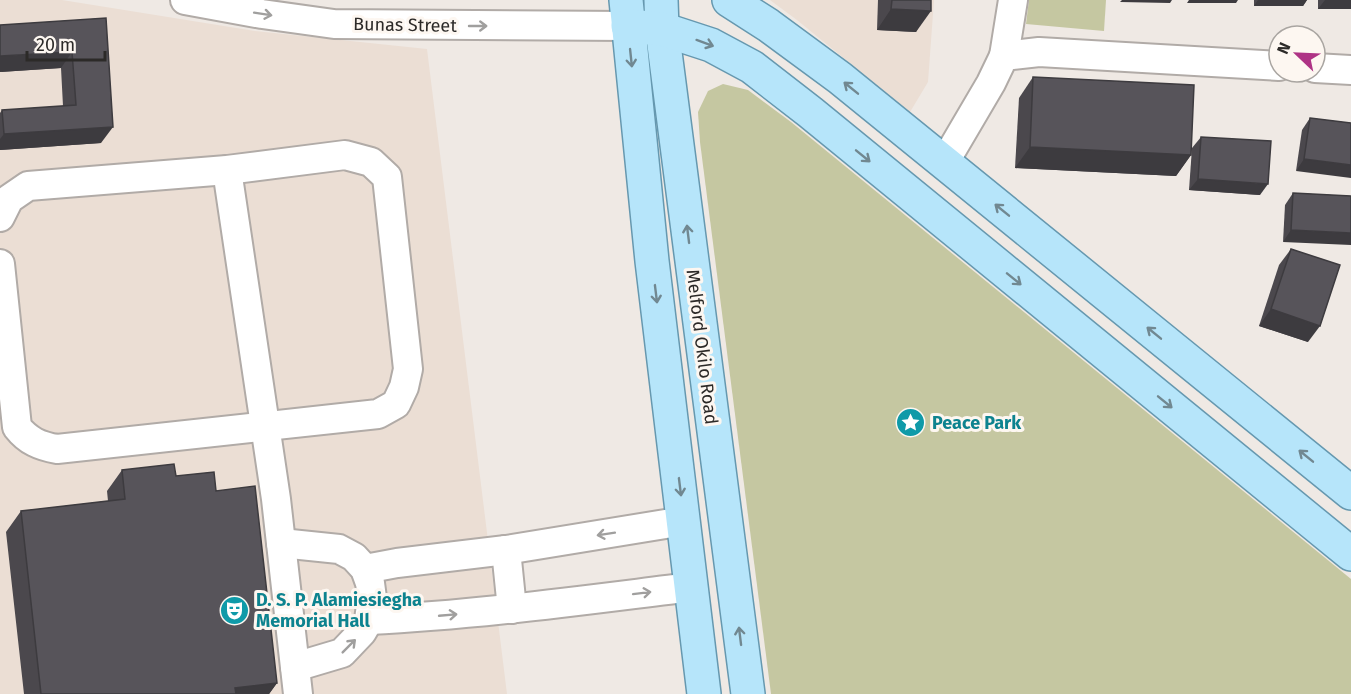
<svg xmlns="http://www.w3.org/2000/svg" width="1351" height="694" viewBox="0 0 1351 694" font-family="'Fira Sans',sans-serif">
	<rect width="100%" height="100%" fill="#efe9e4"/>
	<g fill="#ebded4">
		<polygon points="0,0 62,0 255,31 427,49 507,694 0,694"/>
		<polygon points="770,0 934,0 928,82 910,112 797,20"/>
	</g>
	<g fill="#c5c7a1">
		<polygon points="1029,0 1106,0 1104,31 1026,24"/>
		<polygon points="723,84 748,90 791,122 1351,579 1351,694 771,694 700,142 698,112 708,91"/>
	</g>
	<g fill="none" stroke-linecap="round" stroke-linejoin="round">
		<defs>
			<g id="minor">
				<polyline points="185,0 262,14 334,24 628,26"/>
				<polyline points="1004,56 1013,0"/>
				<polyline points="1315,68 1351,70"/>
				<polyline points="944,163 991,83 1004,56 1039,52 1279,66"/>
				<polyline points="227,170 276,499 298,694"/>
				<path d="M0,217l9,-18 19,-13 199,-16 118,-15 26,7 16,15 21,192 -4,18 -8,17 -18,10 -321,35c-17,-3 -29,-8 -40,-22l-17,-163"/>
				<polyline points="281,543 339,549 354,557 365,569 370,583 372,598 369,620 362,632 342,653 295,667"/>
				<polyline points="506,550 512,609"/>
				<polyline points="365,569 397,563 506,550 684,521"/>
				<path d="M369,620c108,-5 215,-20 322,-33"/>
			</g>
			<g id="major">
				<polyline points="626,0 652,261 704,694"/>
				<polyline points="661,0 662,29 748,694"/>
				<polyline points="729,0 768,25 840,78 1351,493"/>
				<polyline points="628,26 662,29 711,45 752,67 810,112 1351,554"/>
			</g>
		</defs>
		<use href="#minor" stroke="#b1aba7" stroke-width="32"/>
		<use href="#major" stroke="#6698af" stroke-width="36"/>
		<use href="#minor" stroke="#fff" stroke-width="28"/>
		<use href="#major" stroke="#b6e5fa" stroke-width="33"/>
	</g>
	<g fill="#4b484d">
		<polygon points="878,0 931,0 916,32 877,30"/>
		<polygon points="1254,0 1307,0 1303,6 1254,6"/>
		<rect x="1318" y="0" width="33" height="9"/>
		<polygon points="106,18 101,143 0,150 0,113 2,110 63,106 61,68 0,72"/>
		<polygon points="1033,77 1191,155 1176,176 1015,168 1019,98"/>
		<polygon points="1310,118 1351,123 1296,171 1302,130"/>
		<polygon points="1201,137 1260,195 1189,190 1192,148"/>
		<polygon points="1293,193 1351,196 1283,242 1285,205"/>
		<polygon points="1291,249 1308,342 1259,326 1279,265"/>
		<polygon points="122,470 176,476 216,491 277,683 269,694 24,694 6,532 21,511 108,501 107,491"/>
	</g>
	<g fill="#3d3b3f">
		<polygon points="1122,0 1172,0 1170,3 1120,2"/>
		<polygon points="1189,0 1238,0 1236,3 1187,3"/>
		<polygon points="1258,0 1307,0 1303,6 1254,6"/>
		<polygon points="1325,0 1351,0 1351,9 1318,9"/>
		<polygon points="891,9 931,11 916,32 877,30"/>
		<polygon points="72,52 61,68 0,72 0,56"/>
		<polygon points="113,127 101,143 0,150 0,139 4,134"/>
		<polygon points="1030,147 1191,155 1176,176 1015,168"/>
		<polygon points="1304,159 1351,165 1351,178 1296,171"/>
		<polygon points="1198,179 1268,184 1260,195 1189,190"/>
		<polygon points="1291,230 1351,233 1351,245 1283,242"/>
		<polygon points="1271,309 1320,326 1308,342 1259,326"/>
		<polygon points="277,683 269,694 231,694 235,688"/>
	</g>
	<g fill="#57545a" stroke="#3d3b3f" stroke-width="1.5">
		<polygon points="892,0 931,0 931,11 891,9"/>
		<polygon points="106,18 113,127 4,134 2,110 76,105 72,52 0,56 0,25"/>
		<polygon points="1033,77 1194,85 1191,155 1030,147"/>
		<polygon points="1310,118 1351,123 1351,165 1304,159"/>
		<polygon points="1201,137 1271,141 1268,184 1198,179"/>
		<polygon points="1293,193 1351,196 1351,233 1291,230"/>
		<polygon points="1291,249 1340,265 1320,326 1271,309"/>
		<polygon points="174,464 176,476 214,472 216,491 255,486 277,683 235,688 236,694 41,694 21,511 125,499 122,470"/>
	</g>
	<defs><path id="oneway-shaft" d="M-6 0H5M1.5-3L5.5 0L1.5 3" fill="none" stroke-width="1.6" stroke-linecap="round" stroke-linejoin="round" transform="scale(1.5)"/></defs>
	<g stroke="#a09f9e">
		<use href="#oneway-shaft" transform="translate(263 14) rotate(9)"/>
		<use href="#oneway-shaft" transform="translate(478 26)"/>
		<use href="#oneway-shaft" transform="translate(606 534) rotate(171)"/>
		<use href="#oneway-shaft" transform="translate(642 593) rotate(-7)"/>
		<use href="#oneway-shaft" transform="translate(448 615) rotate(-5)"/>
		<use href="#oneway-shaft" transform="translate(349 646) rotate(-45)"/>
	</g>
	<g stroke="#718891">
		<use href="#oneway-shaft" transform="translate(705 43) rotate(20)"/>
		<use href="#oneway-shaft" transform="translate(631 58) rotate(84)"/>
		<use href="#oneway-shaft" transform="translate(851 88) rotate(-141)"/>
		<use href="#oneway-shaft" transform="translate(863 156) rotate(39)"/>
		<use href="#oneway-shaft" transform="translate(1002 210) rotate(-141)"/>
		<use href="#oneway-shaft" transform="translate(688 234) rotate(-97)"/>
		<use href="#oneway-shaft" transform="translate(1014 279) rotate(39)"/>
		<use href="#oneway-shaft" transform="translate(656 294) rotate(83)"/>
		<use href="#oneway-shaft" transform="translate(1154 333) rotate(-141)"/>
		<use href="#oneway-shaft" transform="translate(1165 402) rotate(39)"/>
		<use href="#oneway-shaft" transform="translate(1306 456) rotate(-141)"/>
		<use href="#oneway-shaft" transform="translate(680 487) rotate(83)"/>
		<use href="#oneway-shaft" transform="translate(740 636) rotate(-97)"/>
	</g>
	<defs>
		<symbol id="sight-disc" viewBox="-11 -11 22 22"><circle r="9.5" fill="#0f9aa8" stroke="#fdf7f1"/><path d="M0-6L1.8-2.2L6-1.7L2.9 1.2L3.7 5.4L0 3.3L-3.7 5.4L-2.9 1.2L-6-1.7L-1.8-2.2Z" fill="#fff"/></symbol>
		<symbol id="theatre-disc" viewBox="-11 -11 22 22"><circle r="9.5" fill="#0f9aa8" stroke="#fdf7f1"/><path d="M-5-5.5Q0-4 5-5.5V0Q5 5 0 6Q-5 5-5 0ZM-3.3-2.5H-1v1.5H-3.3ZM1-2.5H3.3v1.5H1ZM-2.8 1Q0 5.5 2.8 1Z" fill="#fff"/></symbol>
	</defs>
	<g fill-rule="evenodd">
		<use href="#sight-disc" x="894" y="406" width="33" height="33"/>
		<use href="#theatre-disc" x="218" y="594" width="33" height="33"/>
	</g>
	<g text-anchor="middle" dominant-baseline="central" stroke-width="6" stroke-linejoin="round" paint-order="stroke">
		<g font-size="18" fill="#2c2a28" stroke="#fdf7f1">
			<text transform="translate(405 25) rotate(1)">Bunas Street</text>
			<text transform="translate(702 347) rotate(83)">Melford Okilo Road</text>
		</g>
		<g font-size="18" font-weight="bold" fill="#0d838f" stroke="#fdf7f1" text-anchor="start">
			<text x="932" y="423">Peace Park</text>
			<text x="256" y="600">D. S. P. Alamiesiegha<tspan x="256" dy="21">Memorial Hall</tspan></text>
		</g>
	</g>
	<g transform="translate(1297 54) rotate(293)"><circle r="28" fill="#fdf7f1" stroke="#a9a5a1" stroke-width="1.5"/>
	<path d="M0-4.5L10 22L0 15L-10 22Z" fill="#ae3385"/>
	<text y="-9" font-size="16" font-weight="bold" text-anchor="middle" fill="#2c2a28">N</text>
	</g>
	<path d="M27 51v9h78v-9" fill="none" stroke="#2c2a28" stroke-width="3"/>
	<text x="36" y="51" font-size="18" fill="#2c2a28" stroke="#fdf7f1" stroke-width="4.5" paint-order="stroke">20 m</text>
</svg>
